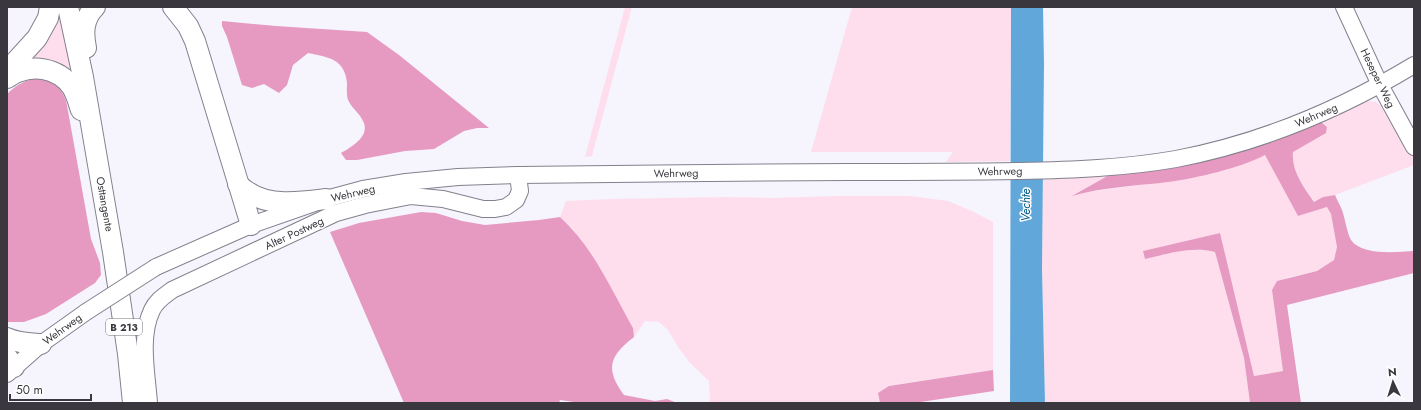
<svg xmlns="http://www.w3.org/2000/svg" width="1421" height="410" viewBox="0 0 1421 410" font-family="Jost,sans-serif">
	<rect width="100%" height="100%" fill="#f6f4fd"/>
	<g fill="#fedeed">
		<polygon points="625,7 632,7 592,156 585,157"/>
		<polygon points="852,7 1011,7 1010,161 946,162 953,152 811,152"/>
		<polygon points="58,12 61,13 74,74 19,63"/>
		<path d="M1368,101l8,1 8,6 30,50v7l-79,30 -12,2 -8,5c-11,-15 -24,-31 -22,-50l11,-7 23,-18 -6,-5z"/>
		<path d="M1265,155l33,61 29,-9 4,7 6,33 -3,13 -17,11 -31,7 -14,12 11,81 -29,5 -35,-143 -75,18 1,8c23,-5 46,-13 70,-7l29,106 6,45h-205l-3,-134 1,-89 68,-6 -36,21 13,-3c45,-6 90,-11 134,-22 15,-4 29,-8 43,-15z"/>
		<polygon points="837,196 910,196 948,201 974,212 993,222 993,370 889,386 878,393 880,403 710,403 709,381 690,363 678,347 668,330 659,322 645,321 634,337 633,328 573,229 560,217 566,201 612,199 726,197 771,198"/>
	</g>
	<g fill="#e69ac1">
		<path d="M222,21l54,5 91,6 32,23 90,73h-12l-13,3 -30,18 -29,2 -48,9h-11l-5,-7c10,-6 30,-17 22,-32 -3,-7 -10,-12 -14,-19 -3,-5 -2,-13 -2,-19 -2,-24 -19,-26 -39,-30l-15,12 -6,20 -8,8 -15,-9 -12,4 -10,-3 -15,-48 -5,-11z"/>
		<path d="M42,78c12,2 19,11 24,22l25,139 9,24 1,12 -6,8 -49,31 -22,8h-17v-228c10,-10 20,-15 35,-16z"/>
		<path d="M1321,122l6,5 -1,6 -33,19c-2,19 11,35 21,50l9,-5 12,-2c2,5 5,10 7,15 3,8 5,23 9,30 11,16 46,12 63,11v22l-127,32 14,98h-51l-6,-45 -29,-106c-24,-6 -47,2 -70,7l-2,-8 77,-18 34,143 29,-5 -11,-81 5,-9 40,-10 17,-11 3,-13 -6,-33 -4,-7 -29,9 -33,-61c-25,13 -68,23 -97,27 -32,4 -65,5 -96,14l39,-22 50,-5 50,-9 49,-15z"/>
		<path d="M421,212l15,1 26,8 23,4 54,-5 21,-3c33,30 51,72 73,111l1,9c-25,19 -29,32 -10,58l31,6 12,-2 10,4h-96l-21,-3 -1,3h-155l-74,-171 29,-9z"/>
		<polygon points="993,370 994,391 914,403 880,403 878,393 889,386"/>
	</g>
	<polygon fill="#62a7da" points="1011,7 1043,7 1044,64 1042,269 1045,403 1010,403"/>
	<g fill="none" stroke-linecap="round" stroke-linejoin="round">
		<defs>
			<g id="minor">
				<polyline points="1344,7 1380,85 1414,147"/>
				<path d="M156,267l95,-42 75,-26 37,-10 43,-7 52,-5 60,-2c110,-1 221,-3 331,-3 57,0 114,0 171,-1 52,-1 104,-3 156,-12 84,-16 165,-50 238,-94"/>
				<polyline points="7,374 41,344 86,312"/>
				<path d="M149,403c-2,-29 -10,-66 3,-93 4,-9 12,-14 20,-20l164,-77 29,-8 46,-9 32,3 40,10h12l11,-2 10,-7 4,-9 -2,-16"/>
			</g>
			<g id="major">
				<polyline points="68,7 83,77 113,252 128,354 133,403"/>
				<polyline points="173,7 188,26 195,41 251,225"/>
				<path d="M86,48c-3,-15 -3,-29 9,-41"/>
				<polyline points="7,71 37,38 48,18 50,7"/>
				<path d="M7,78c4,-2 7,-5 11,-6 22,-9 49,0 58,23 2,5 3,10 5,15"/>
				<path d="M238,184c3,3 6,6 10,8 21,15 54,10 78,7"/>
				<path d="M7,338c11,5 21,5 34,6"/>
				<polyline points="7,357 14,367"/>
			</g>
		</defs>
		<use href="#minor" stroke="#83808d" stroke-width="18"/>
		<use href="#major" stroke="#83808d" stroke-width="22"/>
		<use href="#minor" stroke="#fff" stroke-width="16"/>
		<use href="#major" stroke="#fff" stroke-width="20"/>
		<defs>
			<polyline id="minor-bridge" points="86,312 156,267"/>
		</defs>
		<use href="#minor-bridge" stroke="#83808d" stroke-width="18" stroke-linecap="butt"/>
		<use href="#minor-bridge" stroke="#fff" stroke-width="16"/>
	</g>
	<g text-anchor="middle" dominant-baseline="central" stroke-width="3" stroke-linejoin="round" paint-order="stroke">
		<rect fill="#fff" stroke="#757478" stroke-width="1" x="106" y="319" width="36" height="16" rx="3"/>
		<g font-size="10" font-weight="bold" fill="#3a383e">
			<text x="124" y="327">B 213</text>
		</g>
		<g font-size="11" fill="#3a383e" stroke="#fff">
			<text transform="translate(1378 78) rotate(64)">Heseper Weg</text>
			<text transform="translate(1316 115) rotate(-23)">Wehrweg</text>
			<text transform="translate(1000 171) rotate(-1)">Wehrweg</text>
			<text transform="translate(676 173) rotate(-1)">Wehrweg</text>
			<text transform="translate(353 193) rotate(-13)">Wehrweg</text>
			<text transform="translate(105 204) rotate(80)">Osttangente</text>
			<text transform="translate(294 233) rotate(-25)">Alter Postweg</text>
			<text transform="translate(62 329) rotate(-36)">Wehrweg</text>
		</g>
		<g font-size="12" font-style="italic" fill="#035b8b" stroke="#fff">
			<text transform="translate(1026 205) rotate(-90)">Vechte</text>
		</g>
	</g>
	<rect width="1421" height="410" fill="none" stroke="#3a383e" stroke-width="16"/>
	<g transform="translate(1393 382) rotate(356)" stroke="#ffffff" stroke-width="3" paint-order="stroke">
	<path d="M0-3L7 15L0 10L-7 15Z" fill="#3a383e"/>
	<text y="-6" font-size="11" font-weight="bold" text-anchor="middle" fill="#3a383e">N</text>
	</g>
	<path d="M10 394v6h81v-6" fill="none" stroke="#3a383e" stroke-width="2"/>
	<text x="16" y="394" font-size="12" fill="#3a383e" stroke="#ffffff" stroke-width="3" paint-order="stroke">50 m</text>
</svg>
